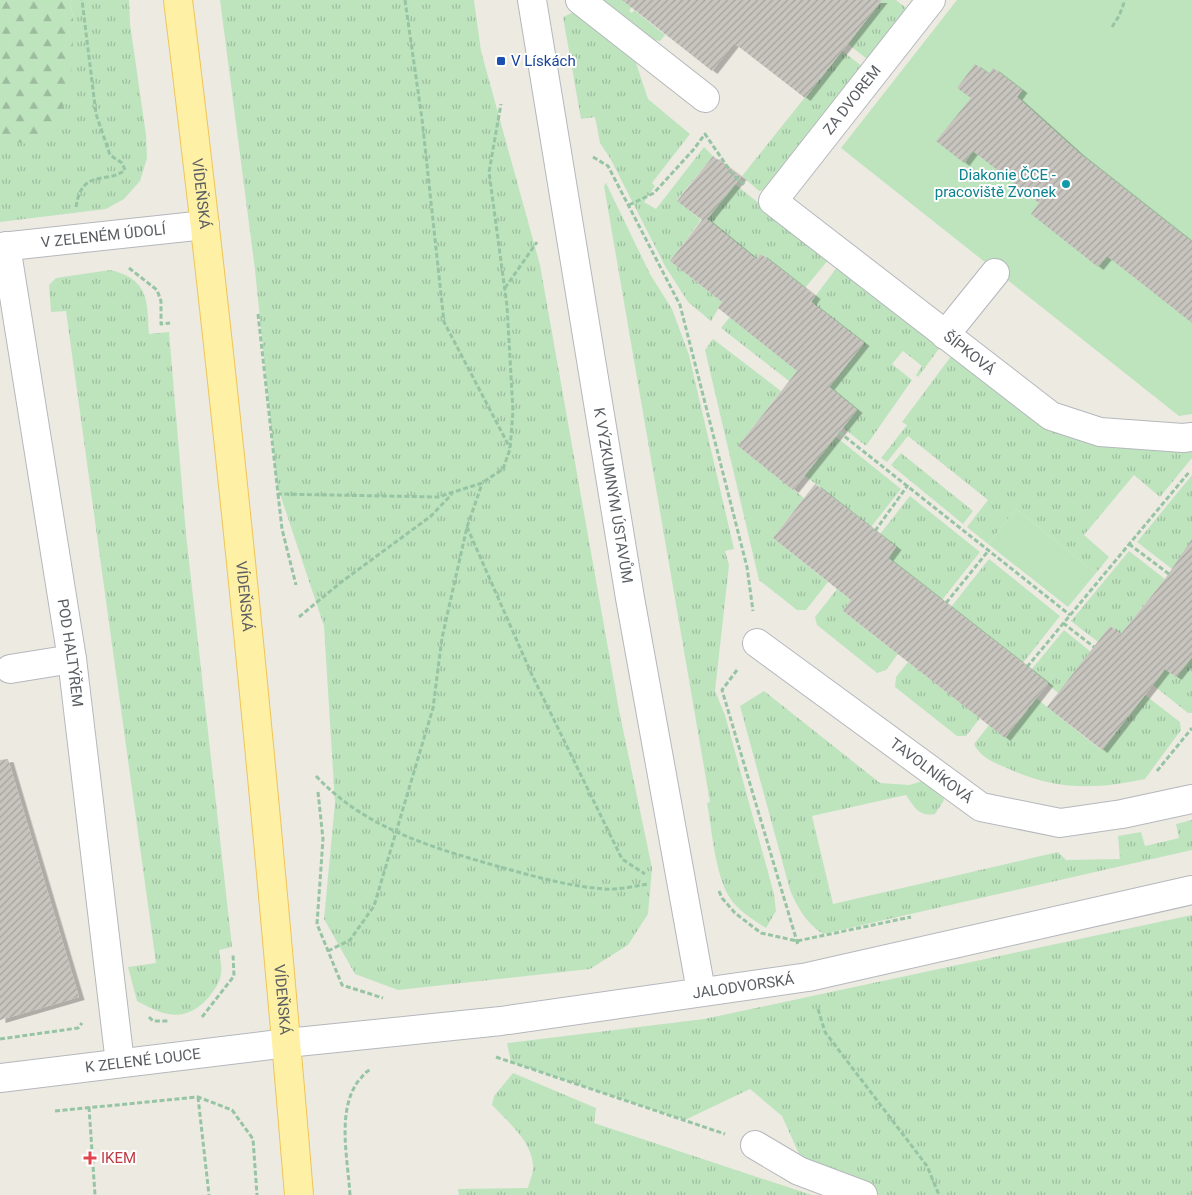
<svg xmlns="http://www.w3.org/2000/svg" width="1192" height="1195" viewBox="0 0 1192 1195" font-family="Roboto,sans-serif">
	<defs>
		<pattern id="grass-tufts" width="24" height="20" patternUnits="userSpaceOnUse" patternTransform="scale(1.25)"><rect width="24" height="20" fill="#bee4be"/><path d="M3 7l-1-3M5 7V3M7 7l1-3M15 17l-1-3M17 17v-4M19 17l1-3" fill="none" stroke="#9dbc9e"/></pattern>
		<pattern id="forest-firs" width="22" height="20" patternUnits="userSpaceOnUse" patternTransform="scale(1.25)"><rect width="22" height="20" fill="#bee4be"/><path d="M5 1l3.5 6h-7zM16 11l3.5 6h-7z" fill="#9dbc9e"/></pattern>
		<pattern id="building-hatch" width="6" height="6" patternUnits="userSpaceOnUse" patternTransform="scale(1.25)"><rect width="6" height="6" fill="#c8c5bf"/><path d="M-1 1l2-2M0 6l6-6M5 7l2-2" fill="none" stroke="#a5a39f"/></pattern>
		<filter id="shadow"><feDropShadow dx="5.5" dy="3" stdDeviation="0" flood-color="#0004"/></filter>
	</defs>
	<rect width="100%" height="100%" fill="#edeae2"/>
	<g fill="url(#grass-tufts)">
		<polygon points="70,0 129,0 130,24 146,135 147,158 140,181 124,199 106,209 0,222 0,139 74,25"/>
		<polygon points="220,0 474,0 481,51 540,265 619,710 652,868 648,914 628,945 590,969 398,990 355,974 324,919 335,803 324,626 277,485 255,270"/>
		<polygon points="598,0 637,0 629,11 632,13 634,10 665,35 660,41 648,39"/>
		<polygon points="882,0 896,0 905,7 907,12 870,59 867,59 848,44"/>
		<polygon points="574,12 634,57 648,99 690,134 652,183 655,186 644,202 656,209 704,147 713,156 677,200 701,220 670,261 722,302 711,321 688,302 665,266 610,158 600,143 595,117 581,119 563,17"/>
		<polygon points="842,51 862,66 768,189 759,191 742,176"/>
		<polygon points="711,165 829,259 805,288 761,254 756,259 682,200"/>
		<path d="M606,183l44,91 22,35 17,46 45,194 -9,2 4,14 -14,126 10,24 49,179 2,17 -10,17c-12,-8 -28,-17 -36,-30 -15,-23 -18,-68 -23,-95l3,-1 -106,-616z"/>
		<polygon points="838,266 941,346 918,377 916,375 922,366 903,351 892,364 912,380 866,446 842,427 856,409 829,387 864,343 811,302"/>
		<path d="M110,270c39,9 37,30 39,64l20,-2 17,202 46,413 -13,3c1,8 3,16 2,23 0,8 -8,19 -12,24 -24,27 -45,19 -72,4l-9,-34 28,-4 -90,-652 -15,1 -2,-27 7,-7z"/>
		<polygon points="730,317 801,366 789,381 721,328"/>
		<polygon points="713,339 781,391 738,446 804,498 773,538 828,582 806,610 797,610 759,580 705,350"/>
		<polygon points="952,355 1006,398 1192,445 1192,458 1160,497 1134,475 1084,535 1109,557 1096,573 1016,509 988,544 967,527 988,500 908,436 887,462 881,458 907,425 902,422"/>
		<polygon points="835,436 901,489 871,527 799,471"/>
		<polygon points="901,453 973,511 963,524 891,465"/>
		<polygon points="1192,475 1192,560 1172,569 1137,542"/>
		<polygon points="910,496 980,552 942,600 888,558 896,547 880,534"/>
		<polygon points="1129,551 1165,579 1121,634 1110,626 1098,642 1071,621"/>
		<polygon points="989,559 1060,616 1023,663 951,607"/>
		<polygon points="837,589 851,600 843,611 898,654 886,670 877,673 817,625 815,617"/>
		<polygon points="1064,630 1091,652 1063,697 1031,670"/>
		<polygon points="1192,657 1192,713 1188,713 1153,685 1165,669 1176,677"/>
		<polygon points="908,662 980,718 966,736 957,736 895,687 896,677"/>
		<path d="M764,691l116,92 29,2 14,-4 16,6 5,13 -9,14c-16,3 -21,-7 -29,-19l-94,21 21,88 225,-52 8,8 54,-1 -2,-23 23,-4 4,14 34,-8 -3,-14 16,-4v30l-369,84c-16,-10 -26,-27 -33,-44l-50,-184z"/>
		<path d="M1145,695l35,27 1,8 -36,49c-51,11 -90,11 -138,-11 -13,-5 -28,-12 -33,-24l15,-19 16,12 31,-39 65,52z"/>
		<polygon points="1192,915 1192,1195 875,1195 804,1165 782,1116 750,1089 685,1120 511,1062 507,1043 704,1019"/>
		<path d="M513,1073l83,35 -2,15 218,72h-353l-1,-6 70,-1c1,-6 6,-16 5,-22 -1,-25 -26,-45 -41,-61l2,-9z"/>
	</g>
	<polygon fill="url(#forest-firs)" points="0,0 70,0 74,25 71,79 67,99 53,132 33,145 0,139"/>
	<g fill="#bee4be">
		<polygon points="957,0 1192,0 1192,414 1179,416 841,148"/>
		<polygon points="1016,509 1096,573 1068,607 988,544"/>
	</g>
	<g fill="url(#building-hatch)" filter="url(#shadow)">
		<polygon points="622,0 882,0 805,98 734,43 712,71"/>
		<polygon points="975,64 989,74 993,68 1022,90 1017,97 1079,153 1192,242 1192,323 1107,256 1098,267 1031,214 1039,203 973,151 964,163 936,141 971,98 957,88"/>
		<polygon points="713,156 741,177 707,219 756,259 761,254 815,296 811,302 864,343 829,387 857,410 793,490 738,446 797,371 718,308 722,302 670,261 702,220 677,201"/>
		<polygon points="815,484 896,547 888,558 1048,683 1005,738 843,611 851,600 773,538"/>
		<polygon points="1192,539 1192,657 1176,677 1165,669 1102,750 1047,707 1110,626 1121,634 1165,579"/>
		<polygon points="8,759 79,997 0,1020 0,760"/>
	</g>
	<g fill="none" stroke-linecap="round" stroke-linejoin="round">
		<defs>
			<g id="minor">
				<path id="s1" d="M532,0l98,598 71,393"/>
				<polyline points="580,0 705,98"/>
				<path id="s2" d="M931,0l-158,201 278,215 49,16 83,6 9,-1"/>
				<path id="s3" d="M6,246l66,413 48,404"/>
				<path id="s4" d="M0,247l205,-22"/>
				<polyline points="945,335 995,273"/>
				<path id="s5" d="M757,643l224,164 79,16 62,-9 70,-15"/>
				<polyline points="10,669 72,659"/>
				<path id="s6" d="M0,1078l287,-35 214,-22 307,-44 384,-87"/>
				<polyline points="755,1145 799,1171 863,1195"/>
			</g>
			<g id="major">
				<path id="s7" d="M178,0c49,397 88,796 121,1195"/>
			</g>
		</defs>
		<use href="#minor" stroke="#b4b8bc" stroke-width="30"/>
		<use href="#major" stroke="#efc558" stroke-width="30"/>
		<g stroke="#97c5a4" stroke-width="3" stroke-dasharray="5 2.5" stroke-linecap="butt">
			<polyline points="405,0 422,119 444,322 510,448"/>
			<polyline points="1112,27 1119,16 1125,0"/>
			<polyline points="593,157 608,166 680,305 747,567 753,611"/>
			<polyline points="629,205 654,193 694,149 705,134 733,175 745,185"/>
			<path d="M76,207c6,-40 31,-22 49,-37l-3,-7 -12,-8 -14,-41 -14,-114"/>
			<polyline points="129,268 157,290 161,301 161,324 170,323"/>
			<polyline points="505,288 537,242"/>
			<polyline points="258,314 278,494 438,497 482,483 503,469 510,449 513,411 507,306 489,172 501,104"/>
			<polyline points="839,432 1070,615"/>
			<polyline points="278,494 282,529 296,585"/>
			<polyline points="467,527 532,675 622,859 645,874"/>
			<polyline points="875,531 908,485"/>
			<polyline points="1129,544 1169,574"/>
			<polyline points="946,603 989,550"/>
			<polyline points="299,617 340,583 431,516 452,494"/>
			<polyline points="1063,623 1094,647"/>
			<polyline points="1027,667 1190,471"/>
			<polyline points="737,670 722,690 798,945"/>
			<polyline points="1157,771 1192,728"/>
			<path d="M316,776c48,51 111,70 177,89 36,10 73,21 111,24 14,1 31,-3 45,-5"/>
			<polyline points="318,792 323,839 317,924 342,985 383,998"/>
			<polyline points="719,891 722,898 735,913 761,933 797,941 911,917"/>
			<polyline points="328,951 350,940 374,906 433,708 442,638 467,527 482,484"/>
			<polyline points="818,1009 825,1032 927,1166 939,1195"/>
			<polyline points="149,1017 153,1021 169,1021"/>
			<polyline points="202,1017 234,976 233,954"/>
			<polyline points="0,1039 78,1028 82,1023"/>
			<polyline points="496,1057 725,1134"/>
			<polyline points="198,1097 209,1195"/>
			<polyline points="89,1107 95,1195"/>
			<polyline points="55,1111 198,1097 232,1110 253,1139 257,1195"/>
			<path d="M350,1195c-2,-36 -14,-85 9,-115 4,-4 6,-8 11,-10"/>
		</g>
		<use href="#minor" stroke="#fff" stroke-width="28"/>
		<use href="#major" stroke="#fef0a5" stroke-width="28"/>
	</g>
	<rect fill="#1a4fb4" stroke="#fff" stroke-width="2" x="496" y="56" width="10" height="10" rx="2.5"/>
	<circle fill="#0f9aa8" stroke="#fff" stroke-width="2" cx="1066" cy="184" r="5"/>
	<path fill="#e0444e" stroke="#fff" stroke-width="2" d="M87.5 1150.5h5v5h5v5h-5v5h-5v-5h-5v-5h5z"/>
	<g text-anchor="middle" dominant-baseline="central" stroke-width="4" stroke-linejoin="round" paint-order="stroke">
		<g font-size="15" fill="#164399" stroke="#fff" text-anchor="start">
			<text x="511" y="61">V Lískách</text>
		</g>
		<g font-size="15" fill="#5a5e62" stroke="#fff">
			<text transform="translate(852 100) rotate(-52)">ZA DVOREM</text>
			<text stroke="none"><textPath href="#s7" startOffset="195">VÍDEŇSKÁ</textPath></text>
			<text stroke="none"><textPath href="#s4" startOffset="104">V ZELENÉM ÚDOLÍ</textPath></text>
			<text stroke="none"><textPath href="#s2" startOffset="504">ŠÍPKOVÁ</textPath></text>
			<text stroke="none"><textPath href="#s1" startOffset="502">K VÝZKUMNÝM ÚSTAVŮM</textPath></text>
			<text stroke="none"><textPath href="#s7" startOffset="600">VÍDEŇSKÁ</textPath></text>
			<text stroke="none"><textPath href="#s3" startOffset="412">POD HALTÝŘEM</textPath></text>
			<text stroke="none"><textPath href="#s5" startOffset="216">TAVOLNÍKOVÁ</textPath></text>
			<text stroke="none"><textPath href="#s6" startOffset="749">JALODVORSKÁ</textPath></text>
			<text stroke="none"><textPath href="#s7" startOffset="1005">VÍDEŇSKÁ</textPath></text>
			<text stroke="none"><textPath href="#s6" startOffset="144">K ZELENÉ LOUCE</textPath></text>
		</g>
		<g font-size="15" fill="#0d838f" stroke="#fff" text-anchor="end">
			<text x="1056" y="175">Diakonie ČCE -<tspan x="1056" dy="17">pracoviště Zvonek</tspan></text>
		</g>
		<g font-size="15" fill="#be3a42" stroke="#fff" text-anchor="start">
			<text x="101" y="1158">IKEM</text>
		</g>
	</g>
</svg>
